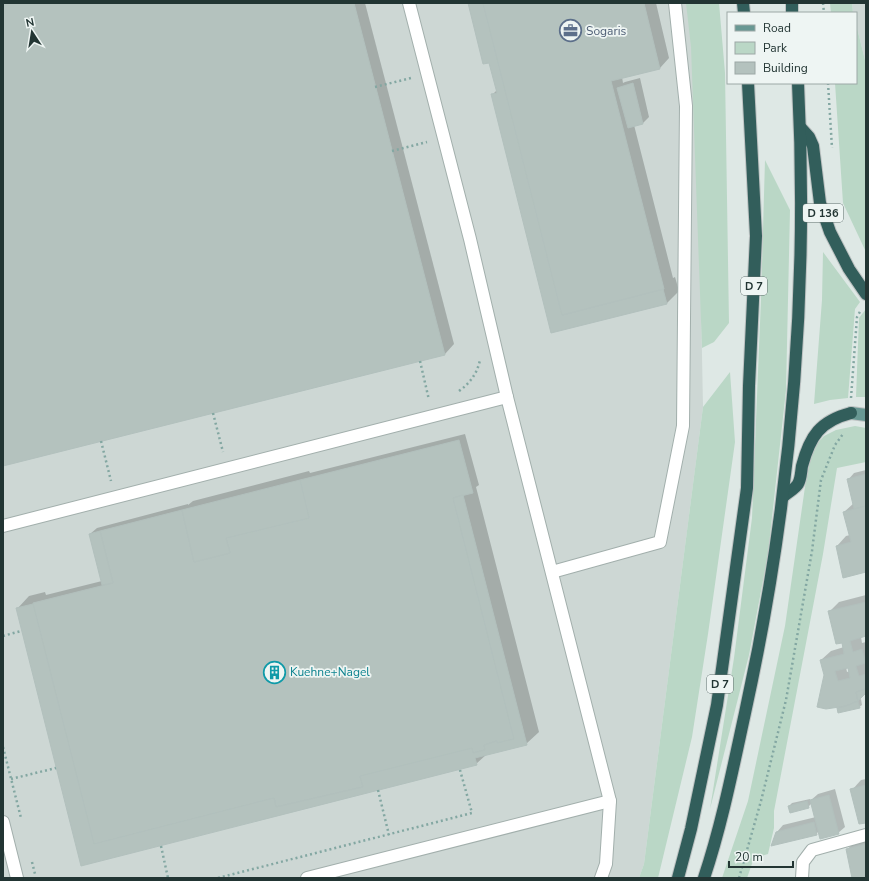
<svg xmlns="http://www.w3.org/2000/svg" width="869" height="881" viewBox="0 0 869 881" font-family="'Nunito Sans',sans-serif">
	<rect width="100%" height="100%" fill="#dee8e5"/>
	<g fill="#cdd7d4">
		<polygon points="3,3 693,3 696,43 703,407 644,864 639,878 3,878"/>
		<polygon points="852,3 866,3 866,64 856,24 856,13 853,13"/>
	</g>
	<g fill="#bad7c6">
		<polygon points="686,3 719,3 725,73 729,323 714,342 702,348 691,47"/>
		<polygon points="830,3 852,3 853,13 831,13"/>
		<polygon points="856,24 866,64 866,252 843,203 835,83 856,83"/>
		<polygon points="765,160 790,210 786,390 768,554 749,655 710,809 734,658 752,518 761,299"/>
		<polygon points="823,252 860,302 855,309 848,398 830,400 814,404 822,300"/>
		<polygon points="866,309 866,397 856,397 859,318"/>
		<polygon points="730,372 735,442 708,634 692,737 658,878 639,878 644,864 703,407"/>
		<polygon points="855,426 866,428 866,462 837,468 823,554 774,811 774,828 768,854 754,858 747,878 722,878 748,801 785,626 806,480 813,448 824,436 836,430"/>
	</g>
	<g fill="#0003" fill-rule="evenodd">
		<polygon points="3,3 365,3 454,344 445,354 3,464"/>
		<polygon points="469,3 656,3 669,58 660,68 622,77 623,83 625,82 640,78 649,117 643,123 634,125 673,278 675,277 679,291 666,304 492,95 497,90 490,62"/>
		<polygon points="465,434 479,485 476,487 539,732 526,744 487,754 476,764 82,865 17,609 29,596 45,592 46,595 102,581 90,534 97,528 188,504 188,505 193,501 309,471 310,473"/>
		<polygon points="866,470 866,571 837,546 846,536 850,535 844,512 854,503 848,480 854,473"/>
		<path d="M866,595v40l-5,2 1,6 4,-1v50l-8,8 3,-1 1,6 -3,2 -21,2 3,-3 -16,-31 -4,-15 10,-9 13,-4 -15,-35 10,-10zM846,667h2l2,4 -3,1z"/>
		<polygon points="866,779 866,822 852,790 861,780"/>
		<polygon points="835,789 845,827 838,833 819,831 816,834 777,832 783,825 816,817 812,803 808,807 789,806 792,803 810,799 810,801 818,794"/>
		<polygon points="866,838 866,878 854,878 847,850 856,840"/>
	</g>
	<g fill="#b4c2be" stroke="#b2c0bd" fill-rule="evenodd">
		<polygon points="3,3 354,3 445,355 3,466"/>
		<polygon points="468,3 483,3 562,315 663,289 667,304 551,333 491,94 497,93 489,63 483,64"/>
		<polygon points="483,3 644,3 660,69 611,81 664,289 562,315"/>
		<polygon points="633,83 643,124 628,128 617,88"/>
		<polygon points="459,440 473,493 453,498 514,739 497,743 497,741 484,745 485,750 473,753 472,748 360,776 363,787 276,807 274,798 94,844 33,603 113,583 100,531 182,510 194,562 230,553 226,538 309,518 300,480"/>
		<polygon points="866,474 866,506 854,509 847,479"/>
		<polygon points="300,480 309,518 226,538 230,553 194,562 182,510"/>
		<polygon points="463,495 527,745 475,758 477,765 81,866 16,608 33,604 94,844 274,798 276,807 363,787 360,776 472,748 473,753 485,750 484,745 497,741 497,743 514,739 453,498"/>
		<polygon points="866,506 866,572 843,578 836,546 851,542 843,512"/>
		<polygon points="100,531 113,583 102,585 89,534"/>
		<path d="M866,602v34l-16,5 3,11 9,-3 4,14 -10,3 3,10 7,-2v15l-10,3 2,9 -12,5 -20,3 -9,-2 7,-32 -4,-15 24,-6 -2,-11 -6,1 -8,-33zM848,668l2,10 -12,3 -3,-10z"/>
		<polygon points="866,689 866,693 858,701 856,692"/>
		<polygon points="858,701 860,708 838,713 837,708 846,706"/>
		<polygon points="866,785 866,823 859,824 850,789"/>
		<polygon points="829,795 839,834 820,839 810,800"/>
		<polygon points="807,801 809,808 790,813 788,806"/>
		<polygon points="814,822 817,835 771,846 776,832"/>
		<polygon points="866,844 866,878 852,878 846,849"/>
	</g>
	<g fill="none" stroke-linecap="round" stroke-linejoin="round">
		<defs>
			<g id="minor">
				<polyline points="409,3 470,239 507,397 610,801 606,864 601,878"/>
				<polyline points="3,526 507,397"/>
				<polyline points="552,572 660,542 683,426 686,106 675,3"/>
				<polyline points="3,822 17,878"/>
				<polyline points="307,878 610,801"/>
				<polyline points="802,878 803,862 812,850 866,835"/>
			</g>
			<polyline id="major" points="851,413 866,415"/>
			<g id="highway">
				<polyline points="743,3 744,13"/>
				<polyline points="792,3 792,13"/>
				<polyline points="800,127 809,137 813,146 820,203 830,232 849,269 866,294"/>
				<path d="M784,496c4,-4 11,-7 14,-12 3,-5 3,-12 4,-18 8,-30 18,-45 49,-53"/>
				<polyline points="678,878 691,829 717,705 747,488 749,386 756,236 748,83"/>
				<path d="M704,878c18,-54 29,-110 41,-165 46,-209 64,-416 53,-630"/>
			</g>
		</defs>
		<use href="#minor" stroke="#a2afac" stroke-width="14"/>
		<use href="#major" stroke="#bdc2c2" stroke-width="14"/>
		<use href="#highway" stroke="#bdc2c2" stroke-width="14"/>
		<g stroke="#83a7a2" stroke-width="2.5" stroke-dasharray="2 3" stroke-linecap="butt">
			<polyline points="823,3 824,13"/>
			<polyline points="828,83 832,148"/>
			<polyline points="375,87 411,78"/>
			<polyline points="392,151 427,142"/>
			<polyline points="420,361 429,400"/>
			<path d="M459,391c11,-8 18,-17 21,-31"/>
			<polyline points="851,398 857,317 861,310"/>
			<polyline points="213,413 223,452"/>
			<polyline points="101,441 111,481"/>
			<polyline points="3,636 21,631"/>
			<polyline points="3,747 21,818"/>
			<polyline points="11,779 56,768"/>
			<polyline points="378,790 389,835"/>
			<polyline points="161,846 168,878"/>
			<polyline points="32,862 35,874"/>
			<polyline points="218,878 472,813 460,770"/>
			<polyline points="739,878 761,801 786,700 812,551 821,480 835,445 843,434"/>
		</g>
		<use href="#minor" stroke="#fff" stroke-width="12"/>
		<use href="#major" stroke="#689893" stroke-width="12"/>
		<use href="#highway" stroke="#325e5b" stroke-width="12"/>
	</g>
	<defs>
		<symbol id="office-ring" viewBox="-11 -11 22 22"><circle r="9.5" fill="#eef5f3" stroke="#5c6f8a" stroke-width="1.5"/><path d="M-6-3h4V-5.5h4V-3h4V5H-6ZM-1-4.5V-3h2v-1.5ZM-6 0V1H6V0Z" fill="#5c6f8a"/></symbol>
		<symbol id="building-ring" viewBox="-11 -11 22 22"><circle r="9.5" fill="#eef5f3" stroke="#0f9aa8" stroke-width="1.5"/><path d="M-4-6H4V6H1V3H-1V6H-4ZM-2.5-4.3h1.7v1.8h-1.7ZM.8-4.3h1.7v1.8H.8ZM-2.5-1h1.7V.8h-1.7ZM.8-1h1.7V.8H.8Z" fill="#0f9aa8"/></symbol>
	</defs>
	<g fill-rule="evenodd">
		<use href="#office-ring" x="558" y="18" width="25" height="25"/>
		<use href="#building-ring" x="262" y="660" width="25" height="25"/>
	</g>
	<g text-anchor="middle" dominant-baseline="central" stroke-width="3.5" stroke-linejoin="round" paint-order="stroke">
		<g fill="#eef5f3" stroke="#5f6f6d" stroke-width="1">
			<rect x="803" y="204" width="40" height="18" rx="3"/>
			<rect x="741" y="277" width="26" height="18" rx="3"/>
			<rect x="707" y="675" width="26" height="18" rx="3"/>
		</g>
		<g font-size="11" font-weight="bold" fill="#223533">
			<text x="823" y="213">D 136</text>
			<text x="754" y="286">D 7</text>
			<text x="720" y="684">D 7</text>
		</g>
		<g font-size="12" fill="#4e5e75" stroke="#eef5f3" text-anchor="start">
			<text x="586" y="31">Sogaris</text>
		</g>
		<g font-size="12" fill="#0d838f" stroke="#eef5f3" text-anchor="start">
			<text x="290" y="672">Kuehne+Nagel</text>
		</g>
	</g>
	<rect width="869" height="881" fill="none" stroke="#223533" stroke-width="8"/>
	<rect x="727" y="12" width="130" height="72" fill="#eef5f3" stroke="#9ca8a6"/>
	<rect x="735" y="25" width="20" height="6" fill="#689893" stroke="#9ca8a6"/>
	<text x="763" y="32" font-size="12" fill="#223533">Road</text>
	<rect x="735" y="42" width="20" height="12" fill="#bad7c6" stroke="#9ca8a6"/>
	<text x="763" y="52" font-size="12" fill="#223533">Park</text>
	<rect x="735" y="62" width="20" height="12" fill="#b4c2be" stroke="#9ca8a6"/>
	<text x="763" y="72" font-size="12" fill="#223533">Building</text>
	<g transform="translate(32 32) rotate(348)" stroke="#eef5f3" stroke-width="3" paint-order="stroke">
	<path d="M0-3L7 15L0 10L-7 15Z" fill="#223533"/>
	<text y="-6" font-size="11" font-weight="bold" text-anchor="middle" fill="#223533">N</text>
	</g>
	<path d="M729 861v6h64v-6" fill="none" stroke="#223533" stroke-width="2"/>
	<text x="735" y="861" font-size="12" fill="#223533" stroke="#eef5f3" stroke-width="3" paint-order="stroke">20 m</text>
</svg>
